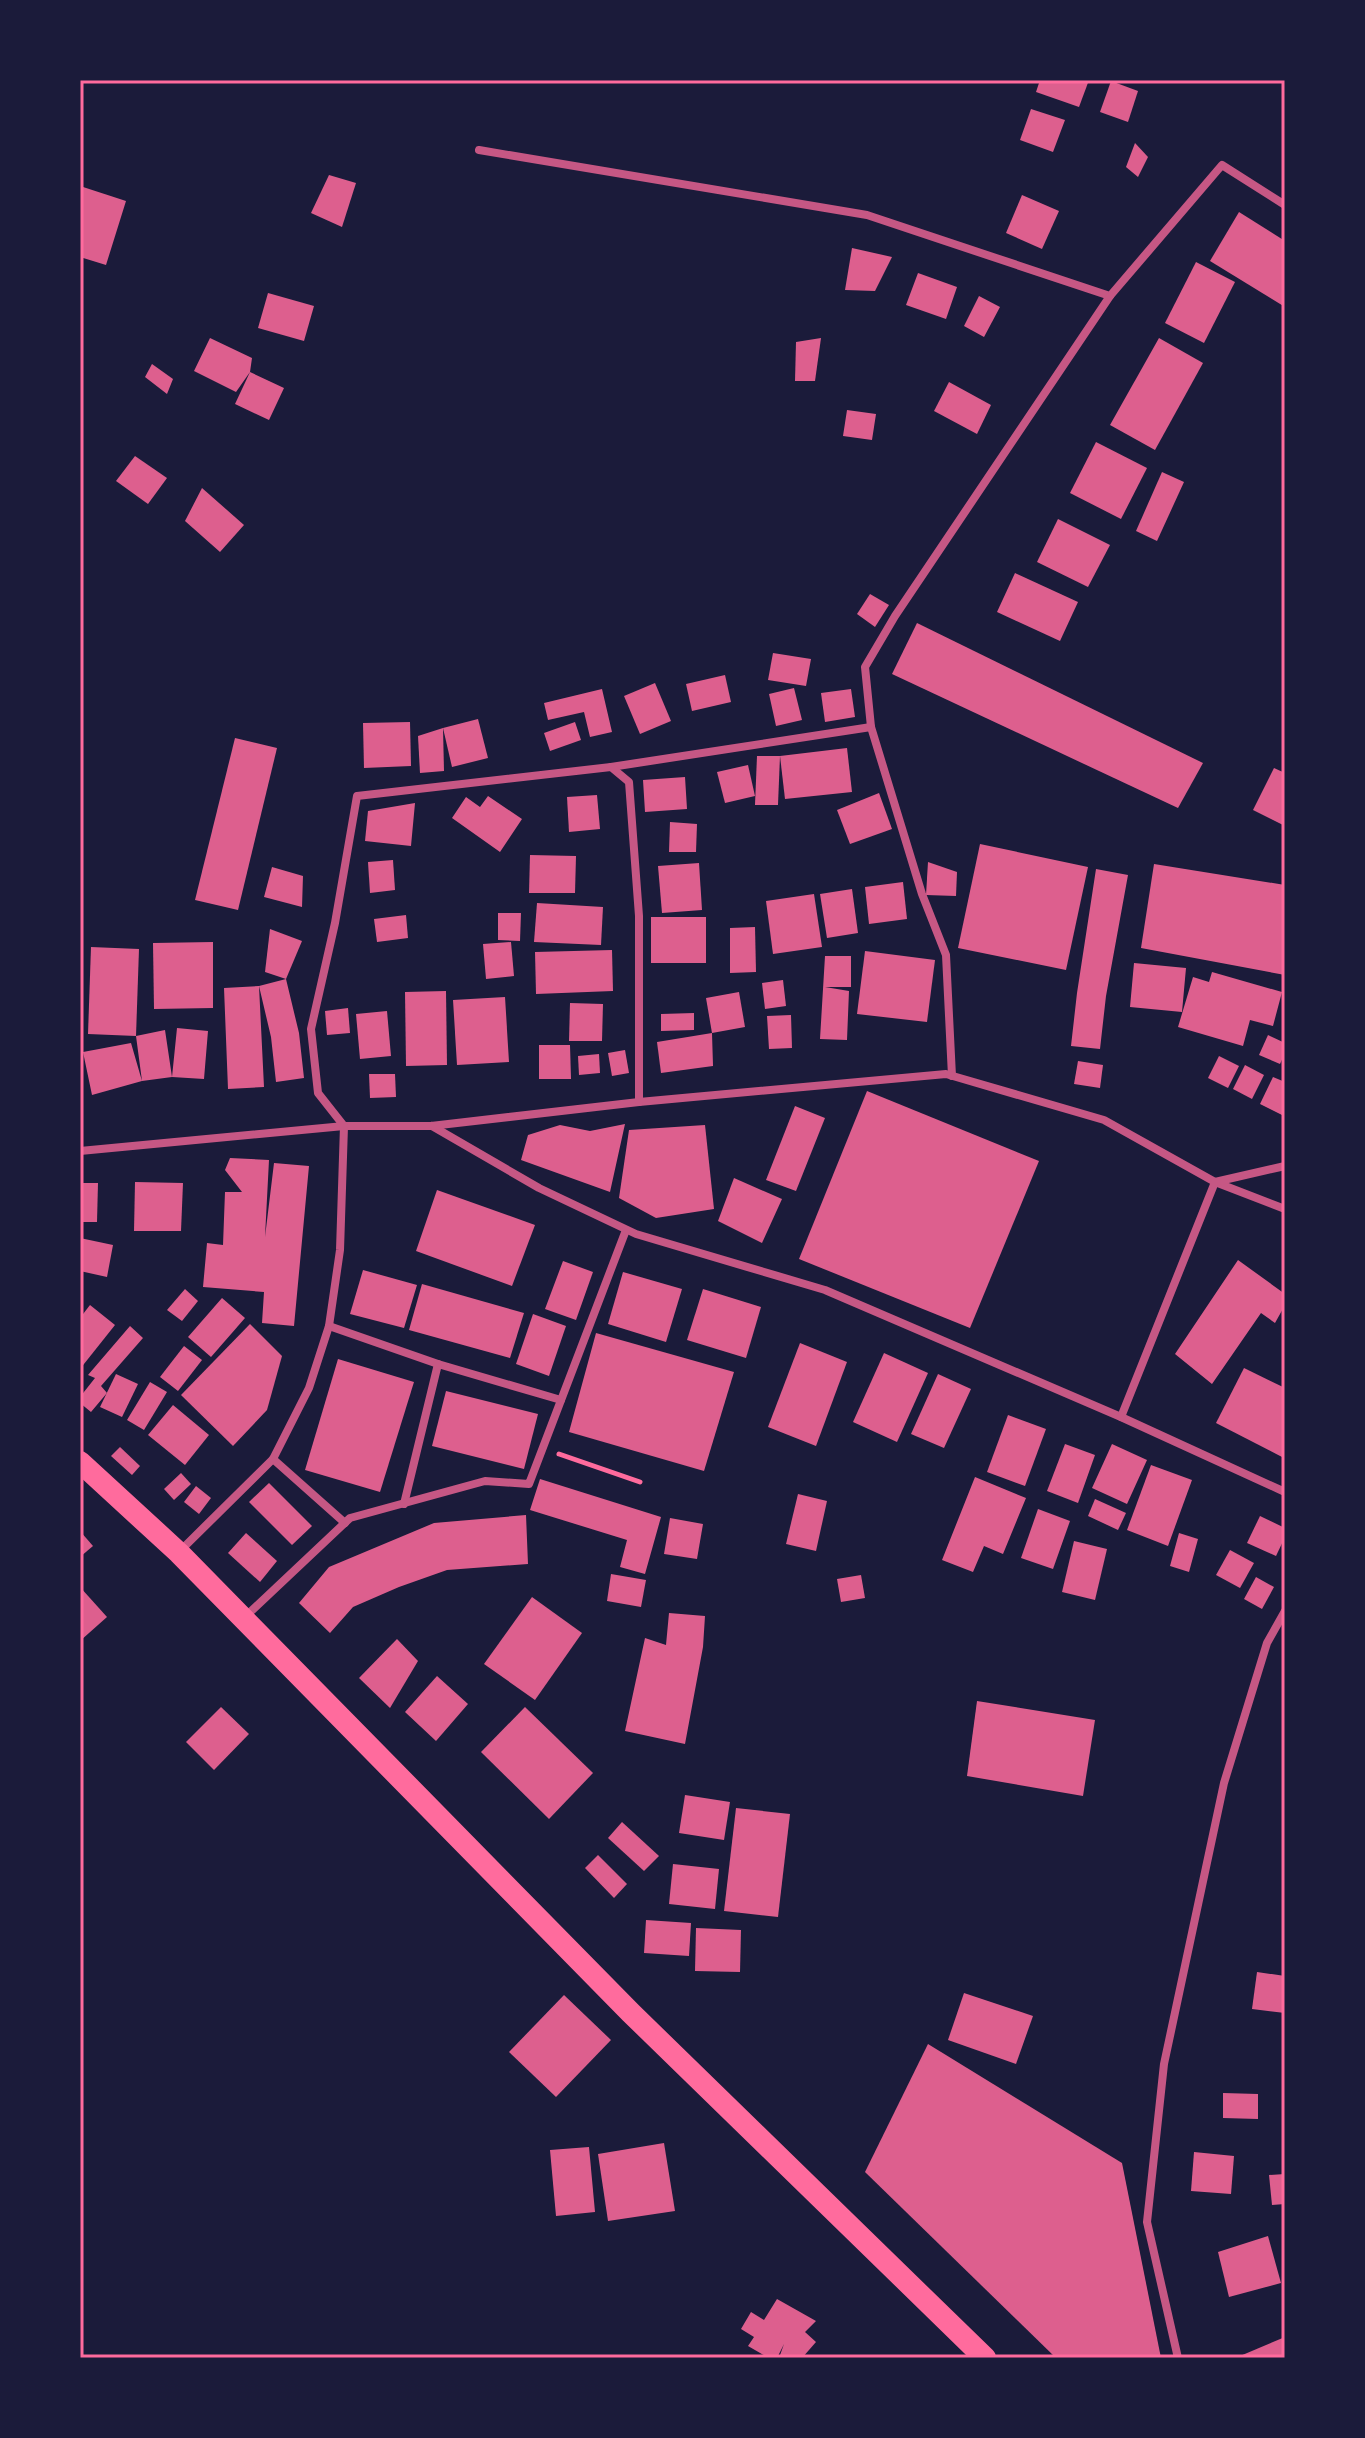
<svg xmlns="http://www.w3.org/2000/svg" width="1365" height="2438" viewBox="0 0 1365 2438" font-family="Roboto,sans-serif">
	<rect width="100%" height="100%" fill="#1b1b3a"/>
	<g fill="#dd5f8e">
		<polygon points="1040,80 1089,80 1079,107 1036,92"/>
		<polygon points="1111,81 1138,91 1128,122 1100,112"/>
		<polygon points="1031,109 1065,120 1053,152 1020,140"/>
		<polygon points="1135,143 1148,157 1138,177 1126,167"/>
		<polygon points="329,175 356,183 342,227 311,213"/>
		<polygon points="80,186 126,201 106,265 80,257"/>
		<polygon points="1022,195 1059,211 1042,249 1006,233"/>
		<polygon points="1239,212 1285,241 1285,307 1210,261"/>
		<polygon points="852,248 892,257 875,291 845,290"/>
		<polygon points="1196,262 1235,282 1204,343 1165,323"/>
		<polygon points="918,273 957,287 946,319 906,305"/>
		<polygon points="268,293 314,306 304,341 258,328"/>
		<polygon points="979,296 1000,307 984,337 964,326"/>
		<polygon points="210,338 252,358 250,372 284,388 269,420 235,404 250,372 236,392 194,371"/>
		<polygon points="821,338 815,381 795,381 796,342"/>
		<polygon points="1159,338 1203,363 1155,450 1110,425"/>
		<polygon points="152,364 173,379 167,394 145,377"/>
		<polygon points="949,382 991,405 977,434 934,411"/>
		<polygon points="847,410 876,414 872,440 843,436"/>
		<polygon points="1096,442 1147,468 1121,519 1070,493"/>
		<polygon points="135,456 167,478 148,504 116,481"/>
		<polygon points="1162,472 1184,482 1157,541 1136,531"/>
		<polygon points="202,488 244,525 220,552 185,521"/>
		<polygon points="1058,519 1110,545 1088,587 1037,562"/>
		<polygon points="1015,573 1078,602 1060,641 997,612"/>
		<polygon points="870,594 889,605 875,627 857,614"/>
		<polygon points="917,623 1203,763 1178,808 892,674"/>
		<polygon points="773,653 811,659 806,686 768,680"/>
		<polygon points="725,675 731,702 692,711 686,684"/>
		<polygon points="655,683 671,721 640,734 624,696"/>
		<polygon points="794,688 802,720 776,726 769,694"/>
		<polygon points="602,689 612,732 590,737 584,712 548,720 544,703"/>
		<polygon points="851,689 855,717 825,722 821,693"/>
		<polygon points="478,719 488,758 452,767 443,728"/>
		<polygon points="410,722 411,766 364,768 363,723"/>
		<polygon points="575,722 581,740 550,751 544,733"/>
		<polygon points="443,728 444,771 420,773 418,736"/>
		<polygon points="235,738 277,748 238,910 195,900"/>
		<polygon points="847,748 852,792 785,799 780,756"/>
		<polygon points="757,756 780,756 778,805 755,805"/>
		<polygon points="748,765 755,796 725,803 717,772"/>
		<polygon points="1274,768 1285,773 1285,826 1253,810"/>
		<polygon points="685,777 687,809 645,812 643,780"/>
		<polygon points="879,793 892,829 850,844 837,810"/>
		<polygon points="597,795 600,829 569,832 567,797"/>
		<polygon points="488,796 522,819 500,852 452,818 466,797 480,807"/>
		<polygon points="415,803 411,846 365,841 368,811"/>
		<polygon points="670,822 697,824 696,852 669,852"/>
		<polygon points="980,844 1088,867 1066,970 958,948"/>
		<polygon points="530,855 576,856 575,893 529,893"/>
		<polygon points="393,860 395,890 370,893 368,862"/>
		<polygon points="928,862 957,872 956,896 926,895"/>
		<polygon points="699,863 702,910 662,913 658,866"/>
		<polygon points="1154,864 1285,885 1285,975 1141,948"/>
		<polygon points="272,867 303,876 302,907 264,897"/>
		<polygon points="1096,869 1128,875 1106,996 1100,1049 1071,1046 1077,993"/>
		<polygon points="903,882 907,919 869,924 865,887"/>
		<polygon points="852,889 858,933 827,938 820,894"/>
		<polygon points="814,894 822,947 773,954 766,901"/>
		<polygon points="537,903 603,907 601,945 534,942"/>
		<polygon points="498,913 521,913 520,941 498,940"/>
		<polygon points="406,915 408,938 377,942 374,919"/>
		<rect x="651" y="917" width="55" height="46"/>
		<polygon points="755,927 756,972 730,973 730,928"/>
		<polygon points="270,929 302,941 286,979 265,972"/>
		<polygon points="213,942 213,1008 154,1009 153,943"/>
		<polygon points="511,942 514,976 486,979 483,944"/>
		<polygon points="91,947 139,949 136,1036 88,1034"/>
		<polygon points="612,950 613,991 536,994 535,952"/>
		<polygon points="865,951 935,960 927,1022 857,1014"/>
		<polygon points="825,956 851,956 851,987 825,987 849,991 847,1040 820,1039"/>
		<polygon points="1134,963 1186,968 1182,1012 1130,1007"/>
		<polygon points="1212,972 1282,992 1273,1026 1250,1020 1243,1046 1178,1027 1193,977 1209,982"/>
		<polygon points="286,979 299,1033 304,1078 276,1082 271,1037 259,986 264,1087 228,1089 224,988 259,986"/>
		<polygon points="783,980 786,1006 765,1009 762,983"/>
		<polygon points="446,991 447,1065 406,1066 405,992"/>
		<polygon points="739,992 745,1027 712,1033 706,998"/>
		<polygon points="505,997 509,1062 457,1065 453,1000"/>
		<polygon points="570,1003 603,1004 602,1041 569,1041"/>
		<polygon points="348,1008 350,1033 327,1035 325,1011"/>
		<polygon points="387,1011 391,1056 360,1059 356,1014"/>
		<polygon points="694,1013 694,1030 661,1031 661,1014"/>
		<polygon points="791,1015 792,1048 769,1049 767,1016"/>
		<polygon points="177,1028 208,1031 204,1079 172,1077 142,1081 92,1095 83,1052 131,1043 142,1081 136,1036 165,1030 172,1077"/>
		<polygon points="712,1033 713,1066 661,1073 657,1042"/>
		<polygon points="1268,1035 1285,1043 1285,1053 1280,1064 1259,1055"/>
		<polygon points="539,1045 570,1045 571,1079 539,1079"/>
		<polygon points="625,1050 629,1073 612,1076 608,1053"/>
		<polygon points="599,1054 600,1073 579,1075 578,1056"/>
		<polygon points="1219,1056 1239,1066 1228,1088 1208,1078"/>
		<polygon points="1078,1061 1103,1065 1100,1088 1074,1084"/>
		<polygon points="1245,1065 1264,1075 1252,1099 1233,1089"/>
		<polygon points="369,1074 395,1074 396,1097 370,1098"/>
		<polygon points="1273,1077 1285,1082 1284,1116 1260,1104"/>
		<polygon points="867,1091 1039,1161 970,1328 799,1259"/>
		<polygon points="795,1106 825,1118 796,1191 766,1180"/>
		<polygon points="625,1124 610,1192 521,1160 528,1135 560,1125 590,1131"/>
		<polygon points="705,1125 714,1209 656,1218 619,1198 629,1130"/>
		<polygon points="230,1158 269,1160 265,1237 274,1163 309,1166 294,1326 262,1323 264,1292 203,1287 207,1243 223,1245 225,1192 242,1192 225,1170"/>
		<polygon points="734,1178 782,1199 762,1243 718,1221"/>
		<polygon points="135,1182 183,1183 181,1231 134,1231"/>
		<polygon points="80,1183 98,1183 97,1222 80,1222"/>
		<polygon points="437,1190 535,1225 512,1286 416,1251"/>
		<polygon points="80,1238 113,1245 107,1277 80,1271"/>
		<polygon points="1238,1260 1285,1294 1285,1305 1275,1323 1261,1313 1212,1384 1175,1354"/>
		<polygon points="563,1261 593,1272 576,1320 545,1309"/>
		<polygon points="363,1270 417,1285 404,1328 350,1314"/>
		<polygon points="623,1272 682,1289 666,1342 608,1324"/>
		<polygon points="422,1284 524,1313 510,1358 409,1330"/>
		<polygon points="185,1289 198,1301 182,1321 167,1310"/>
		<polygon points="703,1289 761,1307 746,1358 687,1340"/>
		<polygon points="222,1298 245,1318 211,1357 188,1337"/>
		<polygon points="90,1305 115,1325 80,1369 80,1318"/>
		<polygon points="533,1314 566,1326 549,1376 516,1364"/>
		<polygon points="250,1324 282,1356 267,1410 233,1446 181,1395"/>
		<polygon points="130,1326 143,1338 101,1386 107,1393 91,1412 80,1403 80,1397 95,1378 88,1375"/>
		<polygon points="596,1333 734,1372 704,1471 569,1432"/>
		<polygon points="800,1343 847,1362 816,1446 768,1427"/>
		<polygon points="184,1346 202,1360 178,1391 160,1377"/>
		<polygon points="884,1353 928,1373 897,1442 853,1422"/>
		<polygon points="338,1359 414,1382 380,1492 305,1470"/>
		<polygon points="1244,1368 1285,1388 1284,1458 1216,1423"/>
		<polygon points="116,1374 138,1384 122,1417 100,1407"/>
		<polygon points="938,1374 971,1389 944,1448 911,1434"/>
		<polygon points="150,1382 167,1392 144,1430 127,1420"/>
		<polygon points="446,1391 538,1414 524,1469 432,1446"/>
		<polygon points="173,1405 209,1435 185,1465 148,1435"/>
		<polygon points="1008,1415 1046,1429 1025,1486 987,1472"/>
		<polygon points="1065,1444 1095,1455 1078,1503 1047,1491"/>
		<polygon points="1112,1444 1147,1460 1127,1504 1092,1488"/>
		<polygon points="120,1447 140,1466 132,1475 111,1456"/>
		<polygon points="1151,1465 1192,1480 1168,1546 1127,1530"/>
		<polygon points="181,1473 191,1484 174,1500 164,1489"/>
		<polygon points="975,1477 1026,1498 1003,1554 984,1546 973,1572 942,1560"/>
		<polygon points="540,1479 661,1517 645,1574 620,1567 627,1540 530,1510"/>
		<polygon points="269,1483 312,1526 292,1545 249,1502"/>
		<polygon points="196,1486 211,1498 199,1514 184,1502"/>
		<polygon points="798,1494 827,1501 816,1551 786,1544"/>
		<polygon points="1095,1499 1126,1513 1118,1530 1088,1516"/>
		<polygon points="1038,1509 1070,1521 1053,1569 1021,1558"/>
		<polygon points="526,1515 528,1564 447,1570 399,1587 353,1607 330,1633 299,1603 329,1567 434,1523"/>
		<polygon points="1260,1516 1285,1528 1285,1537 1276,1556 1247,1543"/>
		<polygon points="670,1518 703,1524 697,1559 664,1554"/>
		<polygon points="80,1531 93,1546 80,1557"/>
		<polygon points="246,1533 277,1561 260,1582 228,1553"/>
		<polygon points="1179,1533 1198,1539 1189,1572 1170,1566"/>
		<polygon points="1074,1541 1107,1549 1095,1600 1062,1592"/>
		<polygon points="1230,1550 1254,1563 1240,1588 1216,1575"/>
		<polygon points="611,1574 646,1580 641,1607 607,1601"/>
		<polygon points="861,1575 865,1598 841,1602 837,1579"/>
		<polygon points="1256,1577 1274,1587 1262,1609 1244,1599"/>
		<polygon points="80,1587 107,1617 80,1641"/>
		<polygon points="532,1597 582,1633 535,1700 484,1664"/>
		<polygon points="669,1613 705,1616 703,1647 685,1744 625,1731 645,1638 666,1645"/>
		<polygon points="397,1639 418,1661 390,1708 359,1678"/>
		<polygon points="437,1676 468,1704 436,1741 405,1712"/>
		<polygon points="977,1701 1095,1720 1083,1796 967,1776"/>
		<polygon points="221,1707 249,1734 214,1770 186,1742"/>
		<polygon points="525,1707 593,1773 549,1819 481,1752"/>
		<polygon points="685,1795 730,1802 724,1840 679,1833"/>
		<polygon points="736,1808 790,1814 778,1917 724,1911"/>
		<polygon points="622,1822 659,1856 644,1871 608,1838"/>
		<polygon points="598,1855 627,1884 614,1898 585,1868"/>
		<polygon points="673,1864 719,1869 715,1909 669,1904"/>
		<polygon points="646,1920 691,1923 689,1956 644,1953"/>
		<polygon points="696,1928 741,1930 740,1972 695,1971"/>
		<polygon points="1257,1972 1285,1976 1285,2013 1252,2009"/>
		<polygon points="964,1993 1033,2016 1016,2064 948,2040"/>
		<polygon points="564,1995 611,2040 556,2097 509,2052"/>
		<polygon points="928,2044 1122,2163 1161,2358 1056,2358 865,2172"/>
		<polygon points="1223,2093 1258,2094 1258,2119 1223,2118"/>
		<polygon points="664,2143 675,2211 608,2221 598,2154"/>
		<polygon points="589,2147 595,2212 556,2216 550,2150"/>
		<polygon points="1194,2152 1234,2156 1231,2194 1191,2191"/>
		<polygon points="1285,2174 1285,2204 1272,2205 1269,2175"/>
		<polygon points="1268,2236 1281,2283 1229,2297 1218,2252"/>
		<polygon points="777,2299 816,2321 805,2332 816,2342 802,2358 779,2358 784,2344 777,2358 769,2358 748,2346 754,2337 741,2329 751,2312 764,2320"/>
		<polygon points="1285,2337 1285,2358 1241,2358 1240,2356"/>
	</g>
	<g fill="none" stroke-linecap="round" stroke-linejoin="round">
		<polyline stroke="#ff6b9d" stroke-width="5" points="559,1454 640,1482"/>
		<g stroke="#c65784" stroke-width="8">
			<polyline points="479,150 867,215 1110,296 1222,165 1285,205"/>
			<polyline points="611,767 871,727"/>
			<polyline points="952,1076 946,955 922,894 871,727 865,667 895,616 1110,296"/>
			<polyline points="432,1126 539,1188 636,1234 825,1290 1121,1417 1285,1492"/>
			<polyline points="80,1151 344,1126 431,1126 639,1102 946,1074 1104,1120 1215,1182 1285,1209"/>
			<polyline points="329,1326 438,1364 561,1400"/>
			<polyline points="1121,1417 1215,1182 1285,1166"/>
			<polyline points="273,1459 345,1523"/>
			<polyline points="404,1504 438,1364"/>
			<polyline points="179,1552 273,1459 309,1388 329,1326 340,1250 344,1126 318,1093 311,1029 335,923 357,796 611,767 629,782 639,916 639,1102"/>
			<polyline points="246,1616 350,1518 485,1481 529,1484 626,1230"/>
			<polyline points="1178,2358 1147,2222 1164,2064 1224,1783 1267,1643 1285,1611"/>
		</g>
		<polyline stroke="#ff6b9d" stroke-width="22" points="80,1462 179,1553 631,2013 985,2358"/>
	</g>
	<rect width="1365" height="2438" fill="none" stroke="#1b1b3a" stroke-width="164"/>
	<rect x="82" y="82" width="1201" height="2274" fill="none" stroke="#ff6b9d" stroke-width="3"/>
</svg>
